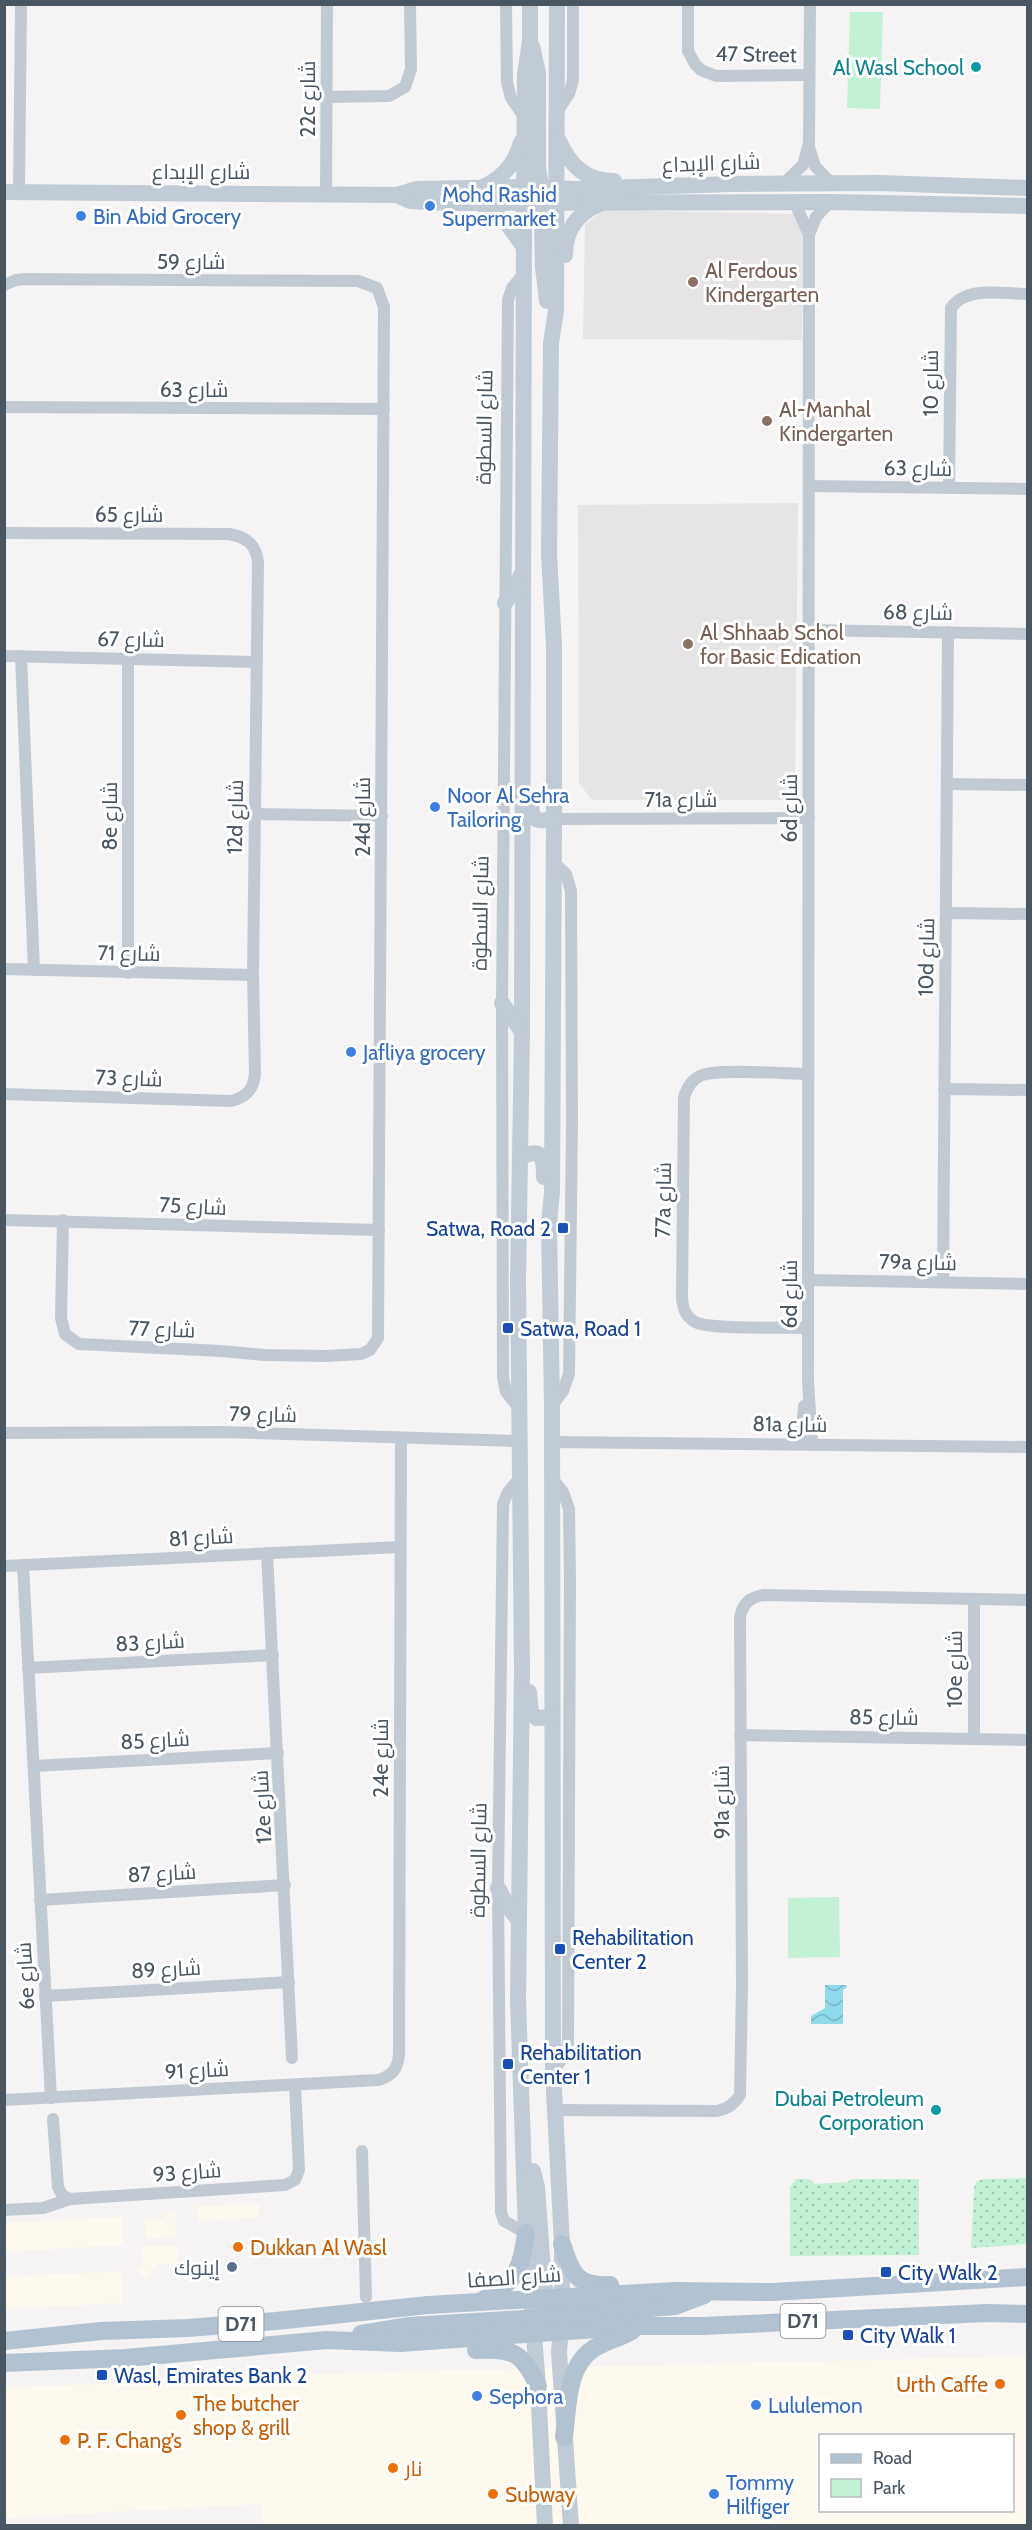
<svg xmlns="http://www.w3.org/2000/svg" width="1032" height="2530" viewBox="0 0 1032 2530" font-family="Cabin,Cairo,sans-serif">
	<defs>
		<pattern id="green-dots" width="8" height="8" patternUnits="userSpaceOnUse" patternTransform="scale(1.5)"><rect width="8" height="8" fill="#c3f1d5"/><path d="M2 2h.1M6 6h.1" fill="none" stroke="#a0c6b0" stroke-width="1.8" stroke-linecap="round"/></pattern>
		<pattern id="water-waves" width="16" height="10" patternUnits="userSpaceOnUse" patternTransform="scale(1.5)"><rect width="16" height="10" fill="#90daee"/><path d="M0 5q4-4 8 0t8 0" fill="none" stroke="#78b4c4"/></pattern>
	</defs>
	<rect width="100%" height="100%" fill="#f5f3f3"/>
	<g fill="#fdf9ef" fill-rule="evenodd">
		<polygon points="259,2204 259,2218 198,2221 197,2206"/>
		<polygon points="175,2213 176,2236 146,2238 145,2220 164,2218 165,2214"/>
		<polygon points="122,2217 123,2245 5,2252 5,2223"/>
		<polygon points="178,2245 178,2264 158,2264 146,2278 138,2271 143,2266 142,2246"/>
		<polygon points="121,2271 123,2303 5,2309 5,2277"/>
		<path d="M1027,2356v169l-764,1 -2,-22 -256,14v-130l303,-14zM820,2436h192v74h-192z"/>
	</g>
	<g fill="#e6e4e5">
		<polygon points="605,210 794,214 803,225 802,340 583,339 585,224"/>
		<polygon points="798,503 795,784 781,800 592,800 579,783 578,505"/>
	</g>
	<g fill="url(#green-dots)">
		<polygon points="1027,2178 1027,2244 971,2248 974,2188 976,2182 983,2179"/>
		<polygon points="796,2179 810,2179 815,2184 848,2182 852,2179 919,2179 919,2255 790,2256 790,2187"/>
	</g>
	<g fill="#c3f1d5">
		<polygon points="850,12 883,12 880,109 847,108"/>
		<polygon points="839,1897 840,1957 788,1958 788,1898"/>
	</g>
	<polygon fill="url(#water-waves)" points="825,1985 846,1985 847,1987 843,1990 843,2024 811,2024 811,2016 825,2008"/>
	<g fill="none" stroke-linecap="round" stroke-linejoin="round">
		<g stroke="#c1cad2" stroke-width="12">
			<polyline points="506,4 507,83 511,98 525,118"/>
			<polyline points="688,4 688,51 695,64 701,70 716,76 809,75"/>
			<polyline points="326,97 389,96 405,87 411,69 410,4"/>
			<polyline points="557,112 569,94 573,80 573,4"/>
			<polyline points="809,147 815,166 831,183"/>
			<polyline points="784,183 803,165 809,143 810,4"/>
			<polyline points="19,192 21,4"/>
			<polyline points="326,194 327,4"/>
			<polyline points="795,203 809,235"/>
			<polyline points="4,285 16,280 24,279 358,281 377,288 384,307 378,1338 370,1350 361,1354 327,1356 264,1355 221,1351 79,1344 65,1334 61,1318 63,1220"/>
			<polyline points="4,407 384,409"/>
			<polyline points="809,486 1028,489"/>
			<path d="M949,488l2,-180c16,-23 52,-14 77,-14"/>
			<path d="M4,533l225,1c17,3 27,10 29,28l-5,413 2,98c-1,16 -9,25 -25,28l-226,-7"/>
			<polyline points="809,630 1028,634"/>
			<polyline points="4,656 256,662"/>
			<polyline points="21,656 34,970"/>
			<polyline points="947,784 1028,785"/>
			<polyline points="254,814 382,816"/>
			<polyline points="554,819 809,818"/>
			<polyline points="946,913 1028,914"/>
			<polyline points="4,969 253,975"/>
			<polyline points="128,973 128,659"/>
			<polyline points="944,1089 1028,1090"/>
			<polyline points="4,1220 379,1230"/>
			<polyline points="808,1280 1028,1284"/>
			<polyline points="943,1282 948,632"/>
			<path d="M808,1328c-21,-1 -99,2 -113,-6 -10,-6 -12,-14 -13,-24l2,-201c3,-9 7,-17 16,-21 16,-8 87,-2 108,-2"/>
			<polyline points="552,1406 563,1391 569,1374 572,1124 571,891 566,874 554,863"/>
			<polyline points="520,1409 506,1392 503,1377 502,1003 508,300 512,288 524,273"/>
			<polyline points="4,1433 221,1432 520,1441"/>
			<polyline points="552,1442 1028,1447"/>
			<polyline points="801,1443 804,1406"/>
			<polyline points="812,1444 808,1381 809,235 816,217 830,202"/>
			<polyline points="551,1477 563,1492 569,1509 570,1580 568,2043 565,2055 553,2071"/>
			<polyline points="520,1478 508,1492 503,1504 498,1888 501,2212 504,2221 526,2233"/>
			<polyline points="267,1553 292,2058"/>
			<polyline points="23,1565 51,2098"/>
			<polyline points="4,1566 400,1547"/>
			<polyline points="28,1668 273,1655"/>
			<polyline points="740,1735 1028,1740"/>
			<polyline points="974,1739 974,1599"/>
			<polyline points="34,1766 278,1753"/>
			<polyline points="40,1900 285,1885"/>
			<polyline points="45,1996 289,1982"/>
			<path d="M4,2100l374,-20c14,-4 20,-11 21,-26l2,-615"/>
			<path d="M555,2110l162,1c12,-3 17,-7 23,-16l2,-109 -2,-368c2,-14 10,-21 24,-23l264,5"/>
			<polyline points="53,2119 58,2187 62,2195 70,2199 285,2185 295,2180 299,2170 295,2085"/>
			<polyline points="362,2151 366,2297"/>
			<polyline points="4,2210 43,2208 70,2199"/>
		</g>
		<g stroke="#c1cbd6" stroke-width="16">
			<polyline points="530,4 530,41 525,74 524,203 522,1032 518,1281 522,1669 518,2000 526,2233 538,2386 545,2526"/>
			<polyline points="557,4 556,311 551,343 549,554 554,646 554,819 552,1192 549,1223 552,1406 553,2071 562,2244 562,2315 559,2352 571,2526"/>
			<polyline points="532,46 538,73 538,166 540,181 548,194"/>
			<path d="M559,141c11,24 26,40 55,40"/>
			<path d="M483,187c19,-9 33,-24 38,-45"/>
			<polyline points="4,192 397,195 417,189 525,187 575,189 733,184 880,183 1028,188"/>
			<polyline points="533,194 542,216 543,267 547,301"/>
			<polyline points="397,195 410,201 448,203 830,202 1028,206"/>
			<polyline points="480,203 506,222 524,247"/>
			<path d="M565,255c0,-24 12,-42 35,-51"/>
			<polyline points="505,603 516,587 521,575"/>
			<path d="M531,797c0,20 1,27 23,22"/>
			<polyline points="502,1003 522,1032"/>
			<path d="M520,1158c22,-12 24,0 24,19"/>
			<polyline points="529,1692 531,1713 537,1718 552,1717"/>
			<polyline points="498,1888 507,1905 519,1921"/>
			<polyline points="533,2171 537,2187 544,2285 552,2311"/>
		</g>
		<g stroke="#b3c2d1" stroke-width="18">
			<path d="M562,2244c10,29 14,43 48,41"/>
			<path d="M483,2300c32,-17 39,-31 43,-67"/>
			<polyline points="544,2323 562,2315 675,2306 704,2295"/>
			<polyline points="361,2334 409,2326 539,2318 552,2311 562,2297"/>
			<polyline points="4,2341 101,2331 188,2328 276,2321 428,2305 675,2291 773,2292 1028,2277"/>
			<path d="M476,2350c37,-2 46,2 62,36"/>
			<polyline points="4,2363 126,2358 327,2340 400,2343 639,2326 704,2326 987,2313 1028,2314"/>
			<path d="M564,2437c4,-29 2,-70 29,-88 12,-8 27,-11 39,-18"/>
		</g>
	</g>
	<g fill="#0f9aa8" stroke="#fff" stroke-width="2">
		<circle cx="976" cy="67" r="6"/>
		<circle cx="936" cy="2110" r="6"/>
	</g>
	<g fill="#3f7fe0" stroke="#fff" stroke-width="2">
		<circle cx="430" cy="206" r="6"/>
		<circle cx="81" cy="216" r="6"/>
		<circle cx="435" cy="807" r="6"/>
		<circle cx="351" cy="1052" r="6"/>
		<circle cx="477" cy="2396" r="6"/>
		<circle cx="756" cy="2405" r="6"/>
		<circle cx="714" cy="2494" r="6"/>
	</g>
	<g fill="#8d6e63" stroke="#fff" stroke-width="2">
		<circle cx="693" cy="282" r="6"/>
		<circle cx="767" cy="421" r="6"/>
		<circle cx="688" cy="644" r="6"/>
	</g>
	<g fill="#1a4fb4" stroke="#fff" stroke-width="2">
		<rect x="557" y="1222" width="12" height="12" rx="3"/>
		<rect x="502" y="1322" width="12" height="12" rx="3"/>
		<rect x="554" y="1943" width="12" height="12" rx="3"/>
		<rect x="502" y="2058" width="12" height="12" rx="3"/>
		<rect x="880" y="2266" width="12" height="12" rx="3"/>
		<rect x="842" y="2329" width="12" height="12" rx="3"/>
		<rect x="96" y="2369" width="12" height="12" rx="3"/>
	</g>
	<g fill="#e8710a" stroke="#fff" stroke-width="2">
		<circle cx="238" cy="2247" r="6"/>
		<circle cx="1000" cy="2384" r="6"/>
		<circle cx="181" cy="2415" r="6"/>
		<circle cx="65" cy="2440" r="6"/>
		<circle cx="393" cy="2468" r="6"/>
		<circle cx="493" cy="2494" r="6"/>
	</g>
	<circle fill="#5c6f8a" stroke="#fff" stroke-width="2" cx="232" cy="2267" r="6"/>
	<g text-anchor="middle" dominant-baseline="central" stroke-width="6" stroke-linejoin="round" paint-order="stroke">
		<g fill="#fff" stroke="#808990" stroke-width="1.5">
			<rect x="780.5" y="2304" width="45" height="34" rx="4.5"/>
			<rect x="218.5" y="2307" width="45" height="34" rx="4.5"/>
		</g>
		<g font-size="20" font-weight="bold" fill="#4a5661">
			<text x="803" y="2321">D71</text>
			<text x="241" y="2324">D71</text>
		</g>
		<g font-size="21" fill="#4a5661" stroke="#fff">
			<text transform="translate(756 54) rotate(1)">47 Street</text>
			<text transform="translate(307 99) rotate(-90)">22c شارع</text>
			<text transform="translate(711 163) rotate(-2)">شارع الإبداع</text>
			<text x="201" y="171">شارع الإبداع</text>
			<text x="191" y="261">شارع 59</text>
			<text transform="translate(930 383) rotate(-90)">شارع 10</text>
			<text x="194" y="389">شارع 63</text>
			<text transform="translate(484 427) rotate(-89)">شارع السطوة</text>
			<text transform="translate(918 468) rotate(1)">شارع 63</text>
			<text x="129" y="514">شارع 65</text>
			<text transform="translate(918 612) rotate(1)">شارع 68</text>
			<text transform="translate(131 639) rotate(1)">شارع 67</text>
			<text x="681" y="799">71a شارع</text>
			<text transform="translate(789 808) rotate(-90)">6d شارع</text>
			<text transform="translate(109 816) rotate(-90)">8e شارع</text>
			<text transform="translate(235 817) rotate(-89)">12d شارع</text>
			<text transform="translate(362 817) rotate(-90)">24d شارع</text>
			<text transform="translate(480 913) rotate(-89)">شارع السطوة</text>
			<text transform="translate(129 953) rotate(1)">شارع 71</text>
			<text transform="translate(926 957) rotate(-89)">10d شارع</text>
			<text transform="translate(129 1078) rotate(2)">شارع 73</text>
			<text transform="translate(663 1200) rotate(-89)">77a شارع</text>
			<text transform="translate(193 1206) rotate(3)">شارع 75</text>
			<text transform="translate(918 1262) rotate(1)">79a شارع</text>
			<text transform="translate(789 1294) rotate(-90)">6d شارع</text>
			<text transform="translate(162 1329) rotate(2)">شارع 77</text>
			<text transform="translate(263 1414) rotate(1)">شارع 79</text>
			<text transform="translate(790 1424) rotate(1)">81a شارع</text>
			<text transform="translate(201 1537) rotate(-3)">شارع 81</text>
			<text transform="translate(150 1642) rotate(-3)">شارع 83</text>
			<text transform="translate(954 1669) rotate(-90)">10e شارع</text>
			<text transform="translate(884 1717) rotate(1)">شارع 85</text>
			<text transform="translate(155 1740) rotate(-3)">شارع 85</text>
			<text transform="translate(380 1758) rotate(-90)">24e شارع</text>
			<text transform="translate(721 1802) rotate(-90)">91a شارع</text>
			<text transform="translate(262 1807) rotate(-93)">12e شارع</text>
			<text transform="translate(478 1860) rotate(-89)">شارع السطوة</text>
			<text transform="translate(162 1873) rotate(-3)">شارع 87</text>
			<text transform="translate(166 1969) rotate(-3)">شارع 89</text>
			<text transform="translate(25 1976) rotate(-93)">6e شارع</text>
			<text transform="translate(197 2070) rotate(-3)">شارع 91</text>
			<text transform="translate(187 2172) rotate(-4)">شارع 93</text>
			<text transform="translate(514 2277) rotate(-4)">شارع الصفا</text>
		</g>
		<g font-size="21" fill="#0d838f" stroke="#fff" text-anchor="end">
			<text x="964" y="67">Al Wasl School</text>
			<text x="924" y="2098">Dubai Petroleum<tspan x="924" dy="24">Corporation</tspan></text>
		</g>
		<g font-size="21" fill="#366cbe" stroke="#fff" text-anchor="start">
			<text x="442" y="194">Mohd Rashid<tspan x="442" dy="24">Supermarket</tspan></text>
			<text x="93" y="216">Bin Abid Grocery</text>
			<text x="447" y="795">Noor Al Sehra<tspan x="447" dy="24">Tailoring</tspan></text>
			<text x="363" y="1052">Jafliya grocery</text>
			<text x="489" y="2396">Sephora</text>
			<text x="768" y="2405">Lululemon</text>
			<text x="726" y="2482">Tommy<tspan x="726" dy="24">Hilfiger</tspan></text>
		</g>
		<g font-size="21" fill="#785e54" stroke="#fff" text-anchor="start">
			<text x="705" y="270">Al Ferdous<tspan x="705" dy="24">Kindergarten</tspan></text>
			<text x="779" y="409">Al-Manhal<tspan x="779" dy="24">Kindergarten</tspan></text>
			<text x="700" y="632">Al Shhaab Schol<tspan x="700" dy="24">for Basic Edication</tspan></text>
		</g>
		<g font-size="21" fill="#164399" stroke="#fff" text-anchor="start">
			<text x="551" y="1228" text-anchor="end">Satwa, Road 2</text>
			<text x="520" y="1328">Satwa, Road 1</text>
			<text x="572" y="1937">Rehabilitation<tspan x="572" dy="24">Center 2</tspan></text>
			<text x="520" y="2052">Rehabilitation<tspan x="520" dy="24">Center 1</tspan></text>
			<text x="898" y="2272">City Walk 2</text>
			<text x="860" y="2335">City Walk 1</text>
			<text x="114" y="2375">Wasl, Emirates Bank 2</text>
		</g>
		<g font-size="21" fill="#c56008" stroke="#fff" text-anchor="start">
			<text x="250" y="2247">Dukkan Al Wasl</text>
			<text x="988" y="2384" text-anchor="end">Urth Caffe</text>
			<text x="193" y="2403">The butcher<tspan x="193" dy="24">shop &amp; grill</tspan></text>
			<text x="77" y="2440">P. F. Chang’s</text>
			<text x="405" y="2468">نار</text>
			<text x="505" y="2494">Subway</text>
		</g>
		<g font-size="21" fill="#4e5e75" stroke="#fff" text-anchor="end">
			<text x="220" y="2267">إينوك</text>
		</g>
	</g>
	<rect width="1032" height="2530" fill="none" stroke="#4a5661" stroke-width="12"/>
	<rect x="819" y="2434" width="195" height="78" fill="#ffffff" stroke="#b7bbc0" stroke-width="1.5"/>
	<rect x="831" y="2454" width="30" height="9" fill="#b3c2d1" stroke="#b7bbc0" stroke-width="1.5"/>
	<text x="873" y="2464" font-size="18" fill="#4a5661">Road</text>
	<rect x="831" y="2479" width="30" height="18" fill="#c3f1d5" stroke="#b7bbc0" stroke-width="1.5"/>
	<text x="873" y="2494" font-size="18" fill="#4a5661">Park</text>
</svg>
